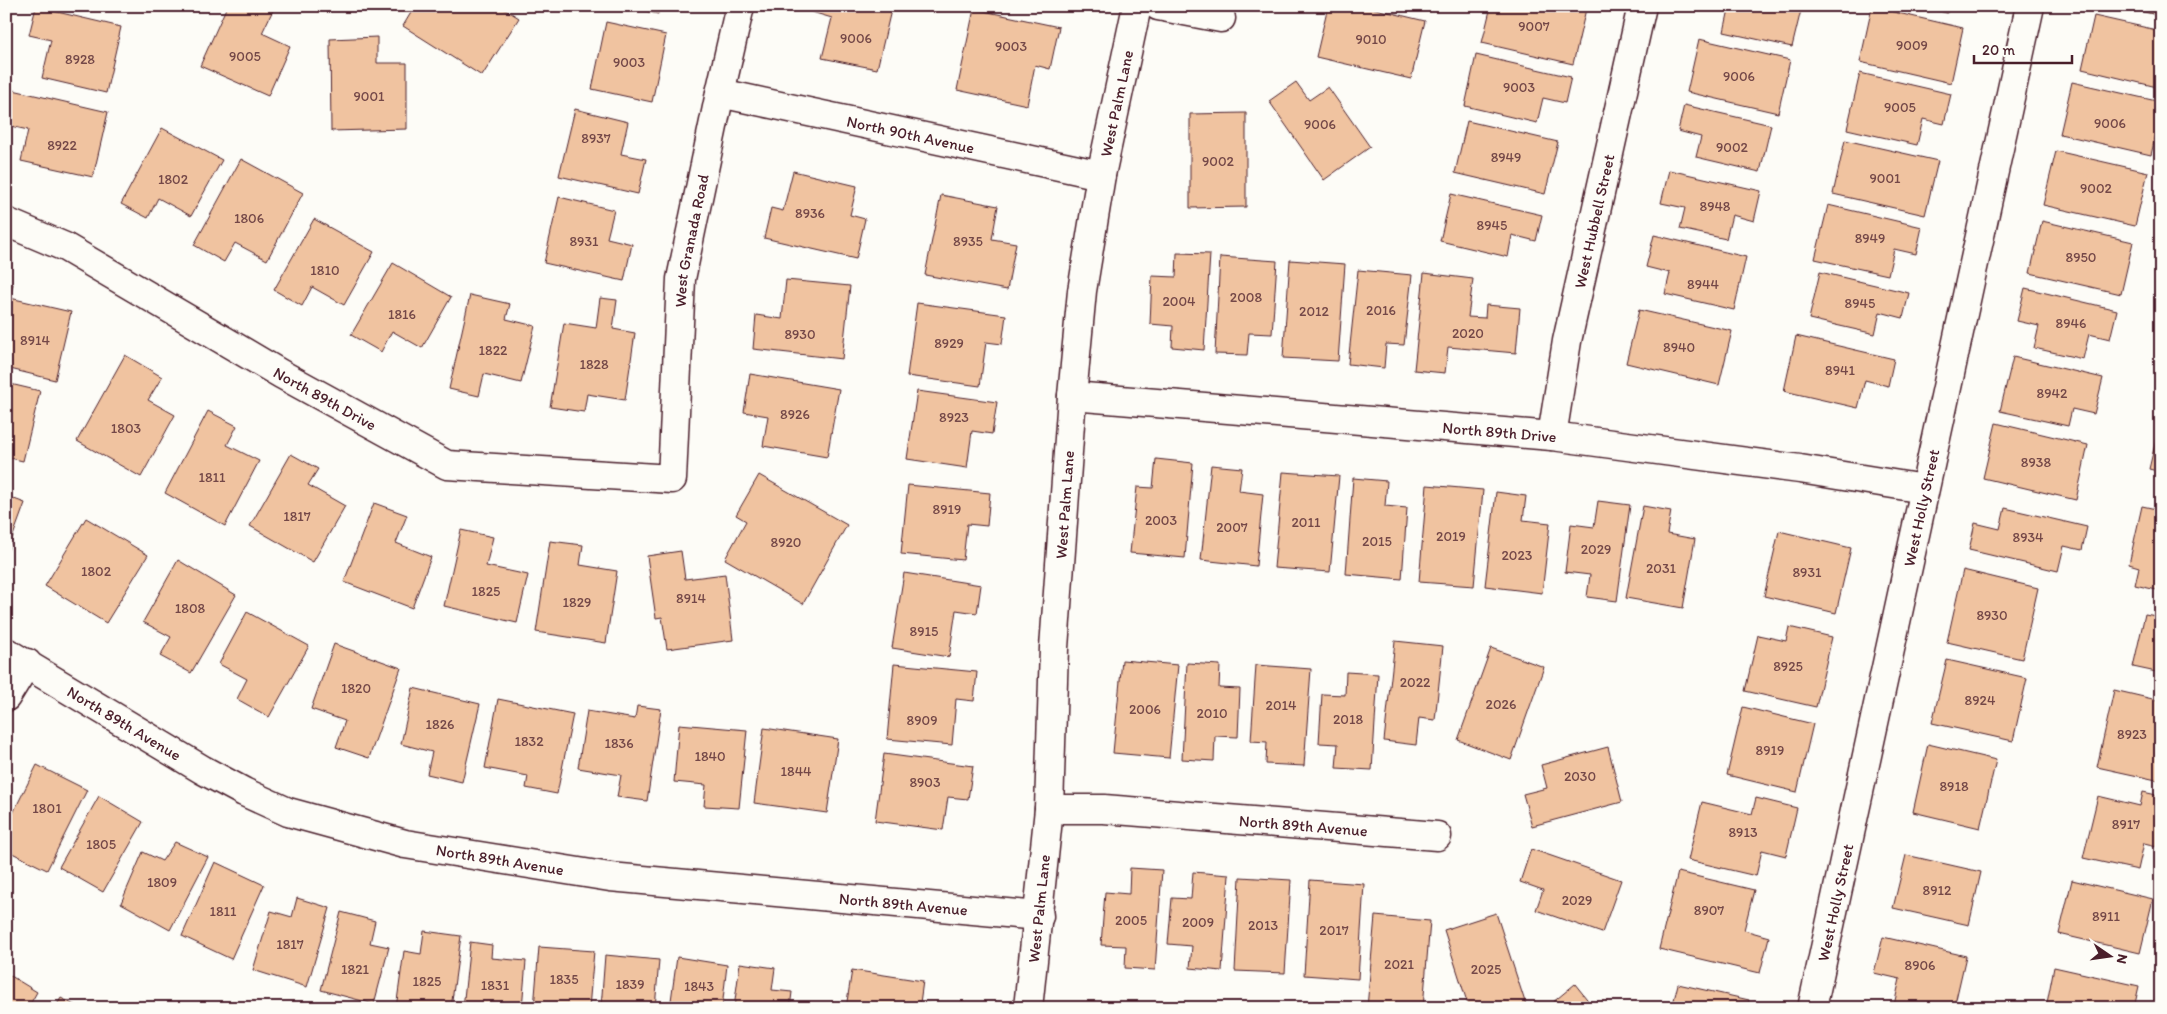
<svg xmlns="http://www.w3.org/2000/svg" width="2167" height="1014" viewBox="0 0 2167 1014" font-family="Itim,sans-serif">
	<rect width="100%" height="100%" fill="#fdfcf7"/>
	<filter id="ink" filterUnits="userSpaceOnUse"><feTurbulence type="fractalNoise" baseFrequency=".02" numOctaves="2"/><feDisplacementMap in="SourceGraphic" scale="10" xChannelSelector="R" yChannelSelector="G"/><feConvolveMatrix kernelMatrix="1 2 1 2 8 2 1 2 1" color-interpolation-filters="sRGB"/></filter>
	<g filter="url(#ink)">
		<g fill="#f0c3a0" stroke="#4a1f2b">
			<polygon points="227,6 270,6 274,8 262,33 290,46 268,96 200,66"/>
			<polygon points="415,6 500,6 519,18 482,76 403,26"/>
			<polygon points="623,6 660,6 658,14"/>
			<polygon points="806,6 892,6 877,69 822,58 832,18 805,10"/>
			<polygon points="1328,6 1363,6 1425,21 1411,79 1316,57"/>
			<polygon points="1491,6 1576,6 1586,9 1573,64 1482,43"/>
			<polygon points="1718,6 1802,6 1792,47 1724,32 1729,9"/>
			<polygon points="1918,6 1949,6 1947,13"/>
			<polygon points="2119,6 2161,6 2161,16"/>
			<polygon points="36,7 121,27 106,93 42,78 51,40 29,35"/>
			<polygon points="1872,7 1963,28 1951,83 1860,62"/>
			<polygon points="974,9 1059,27 1050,69 1035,65 1027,105 957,90"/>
			<polygon points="2094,16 2161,31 2161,88 2082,69"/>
			<polygon points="606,22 666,35 652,102 592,89"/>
			<polygon points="377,37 377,63 407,63 407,129 331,131 330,39"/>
			<polygon points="1699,39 1790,60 1778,113 1687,92"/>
			<polygon points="1476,55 1571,77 1565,103 1543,98 1537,123 1465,106"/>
			<polygon points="1860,73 1951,94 1944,124 1923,119 1917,145 1847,129"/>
			<polygon points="1296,82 1309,100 1328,87 1370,147 1324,180 1269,101"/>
			<polygon points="2072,82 2161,102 2161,112 2151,155 2060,134"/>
			<polygon points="13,90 108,112 93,177 21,161 28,130 6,125"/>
			<polygon points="1684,105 1771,125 1760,172 1696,157 1701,137 1678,131"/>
			<polygon points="575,109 628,122 621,154 646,159 638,194 559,176"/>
			<polygon points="1246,113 1246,207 1190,208 1190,114"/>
			<polygon points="1467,121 1558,142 1545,194 1455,173"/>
			<polygon points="162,128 222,160 191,216 158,198 148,218 121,204"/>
			<polygon points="1845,140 1938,161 1925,215 1833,194"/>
			<polygon points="2056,151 2148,172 2135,226 2043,205"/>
			<polygon points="241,159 303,193 267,260 235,243 224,262 194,245"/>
			<polygon points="1669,170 1761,191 1754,221 1732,215 1726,239 1680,229 1685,208 1661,203"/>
			<polygon points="793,171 857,186 850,215 865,219 856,259 764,238 771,208 783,211"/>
			<polygon points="1451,194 1542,215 1536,241 1512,235 1508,257 1440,241"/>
			<polygon points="941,195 998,206 992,239 1016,243 1007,290 925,275"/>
			<polygon points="559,197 614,210 607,238 632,244 624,281 544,263"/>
			<polygon points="1828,205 1922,227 1916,254 1894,249 1888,275 1815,259"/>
			<polygon points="314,219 374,252 344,305 312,287 302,306 274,290"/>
			<polygon points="2042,221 2133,242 2121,294 2030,273"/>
			<polygon points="1654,235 1746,257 1734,310 1665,294 1670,273 1646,267"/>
			<polygon points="1177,253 1210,254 1204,350 1172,347 1173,326 1150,324 1152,276 1176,277"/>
			<polygon points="1220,257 1277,261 1272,334 1249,333 1247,355 1215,354"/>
			<polygon points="1290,260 1345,264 1338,361 1283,358"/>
			<polygon points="393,263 451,297 422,348 392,331 381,352 351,335"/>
			<polygon points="1358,270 1412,275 1404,345 1386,344 1384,368 1348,364"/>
			<polygon points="1820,272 1909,293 1903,318 1880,312 1875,334 1809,319"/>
			<polygon points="1424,273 1473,279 1468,317 1485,318 1486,305 1520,308 1516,353 1448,347 1445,373 1414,370"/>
			<polygon points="786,280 850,286 842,359 753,349 756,315 782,319"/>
			<polygon points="6,283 13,284 10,298 71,312 55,380 6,368"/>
			<polygon points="2025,288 2117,310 2110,339 2089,334 2083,359 2034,348 2039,326 2017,321"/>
			<polygon points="470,295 510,304 506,319 535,326 521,383 484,374 479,396 449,389"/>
			<polygon points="600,298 617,300 613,329 635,333 625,400 587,394 584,412 550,407 564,323 596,328"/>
			<polygon points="917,303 1006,315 1002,344 986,342 980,386 907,376"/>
			<polygon points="1639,310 1732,331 1719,385 1626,363"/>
			<polygon points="1796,336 1894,359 1888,386 1865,380 1858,408 1784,391"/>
			<polygon points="125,355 162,377 148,400 175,415 141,477 77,441"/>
			<polygon points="2013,357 2103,378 2094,414 2072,409 2068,426 2000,411"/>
			<polygon points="750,374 839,389 827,457 763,446 768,416 744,412"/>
			<polygon points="6,383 40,391 23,461 6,457"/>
			<polygon points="917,391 997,402 992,434 972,431 967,468 907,459"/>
			<polygon points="208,411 237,426 227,445 259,461 225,526 165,493"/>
			<polygon points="2161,419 2161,472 2149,469"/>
			<polygon points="1996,423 2088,445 2076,500 1983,478"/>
			<polygon points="291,454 318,469 308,485 345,506 313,562 250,526"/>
			<polygon points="1156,459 1193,463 1185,558 1130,553 1137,487 1153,488"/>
			<polygon points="1211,465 1242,468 1239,491 1263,494 1256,566 1201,560"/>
			<polygon points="1283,472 1339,476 1330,572 1274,568"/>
			<polygon points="759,475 847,525 803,604 725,559 746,521 736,515"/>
			<polygon points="1353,478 1387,481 1385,506 1407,508 1402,579 1346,574"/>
			<polygon points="908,485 990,493 987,526 967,524 963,560 901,554"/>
			<polygon points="1427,485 1483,490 1474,586 1419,582"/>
			<polygon points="1496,492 1526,496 1523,520 1550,523 1542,593 1485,586"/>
			<polygon points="6,496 25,503 6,555"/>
			<polygon points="1598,501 1630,505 1617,601 1587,597 1590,575 1565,572 1571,524 1594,527"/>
			<polygon points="374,503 407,515 396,543 431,557 412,608 344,582"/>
			<polygon points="1643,506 1671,511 1667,534 1695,539 1683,608 1626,598"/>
			<polygon points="2142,506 2161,510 2161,591 2135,585 2139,567 2129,564"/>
			<polygon points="2005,508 2087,527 2082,550 2064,546 2058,571 1969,550 1975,523 2000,529"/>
			<polygon points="86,518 148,555 106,623 45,586"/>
			<polygon points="461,530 493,537 486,566 528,575 517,623 444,606"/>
			<polygon points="1779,531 1851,548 1836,613 1764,596"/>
			<polygon points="550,541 583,545 580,565 617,571 606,643 536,632"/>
			<polygon points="681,551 685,579 725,574 733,640 667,649 662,617 656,618 647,556"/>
			<polygon points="178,560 236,595 191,673 160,656 171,637 143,622"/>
			<polygon points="1963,570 2038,588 2022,659 1947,642"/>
			<polygon points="904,573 981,585 977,613 956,610 949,657 892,648"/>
			<polygon points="247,612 309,646 269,717 237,699 247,679 219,664"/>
			<polygon points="2145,614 2161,617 2161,673 2133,667"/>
			<polygon points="1789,627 1832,637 1816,707 1745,691 1758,635 1786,641"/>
			<polygon points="1395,641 1443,646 1435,720 1419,718 1416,745 1384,741"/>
			<polygon points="334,644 401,668 369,758 336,747 345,721 311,709"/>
			<polygon points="1491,648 1544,667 1511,760 1458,740"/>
			<polygon points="1122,660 1178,665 1169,758 1113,753"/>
			<polygon points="1947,660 2027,678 2013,741 1932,723"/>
			<polygon points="1187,663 1220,665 1219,688 1240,689 1238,737 1215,736 1214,761 1182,759"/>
			<polygon points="894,664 977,672 974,701 956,699 952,745 887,739"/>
			<polygon points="1256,665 1311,669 1304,766 1266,764 1267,742 1251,741"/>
			<polygon points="1346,672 1378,674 1372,770 1336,768 1338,744 1319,743 1322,694 1345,695"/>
			<polygon points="413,688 480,704 462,782 427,774 432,752 401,744"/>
			<polygon points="2114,690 2161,701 2161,781 2097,767"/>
			<polygon points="498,699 573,714 557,794 526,788 528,776 485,768"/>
			<polygon points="637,706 661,709 647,801 617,797 621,775 578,768 587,711 635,719"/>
			<polygon points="1743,707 1813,724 1797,792 1727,775"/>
			<polygon points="679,724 747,730 739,808 704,806 706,785 674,782"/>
			<polygon points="764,728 838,739 827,813 754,803"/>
			<polygon points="1928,744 1996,760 1980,828 1913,812"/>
			<polygon points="1608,747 1622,802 1532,826 1523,794 1547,788 1541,765"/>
			<polygon points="884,754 973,766 968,799 948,797 943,830 875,821"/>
			<polygon points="37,765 87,790 47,870 6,850 6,827"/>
			<polygon points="2143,792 2161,796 2161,847 2144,843 2138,870 2083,858 2098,796 2140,806"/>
			<polygon points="99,796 143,822 103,892 59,867"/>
			<polygon points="1756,798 1797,808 1786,856 1762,850 1756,876 1688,860 1702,802 1752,814"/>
			<polygon points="175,842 208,857 170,930 121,903 143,852 162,861"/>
			<polygon points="1531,849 1621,880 1602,933 1536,910 1543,890 1520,882"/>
			<polygon points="1906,855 1981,872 1969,925 1893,908"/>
			<polygon points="215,862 264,885 231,959 182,936"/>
			<polygon points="1130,868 1162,870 1155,970 1125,968 1126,946 1101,945 1105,892 1129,894"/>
			<polygon points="1193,872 1229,875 1222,971 1190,968 1192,946 1168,944 1172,898 1191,899"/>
			<polygon points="1678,872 1754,890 1744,930 1769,937 1760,973 1659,949"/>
			<polygon points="1240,877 1291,880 1285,973 1235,971"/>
			<polygon points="1310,880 1364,884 1358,979 1304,975"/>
			<polygon points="2072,880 2153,899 2140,953 2059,934"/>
			<polygon points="297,898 330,908 307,987 253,970 271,911 292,917"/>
			<polygon points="341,912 375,921 370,943 389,947 374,1004 321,990"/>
			<polygon points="1496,913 1527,1008 1469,1008 1444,930"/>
			<polygon points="1375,916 1430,921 1423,1008 1367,1008"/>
			<polygon points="424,931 461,936 451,1008 396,1008 404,951 421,954"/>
			<polygon points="1883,937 1966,956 1954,1008 1906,1008 1894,1005 1900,979 1874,973"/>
			<polygon points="470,942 492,945 491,958 526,961 522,1008 463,1008"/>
			<polygon points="539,947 594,951 589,1008 534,1008"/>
			<polygon points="605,955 659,960 655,1008 601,1008"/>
			<polygon points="677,957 727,965 722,1008 670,1008"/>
			<polygon points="740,963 775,968 772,990 792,992 790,1008 734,1008"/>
			<polygon points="2054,967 2139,986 2134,1008 2046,1008"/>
			<polygon points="852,970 923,981 920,1003 943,1006 942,1008 846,1008"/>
			<polygon points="6,973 37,992 28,1008 6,1008"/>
			<polygon points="1575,984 1594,1008 1546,1008"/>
			<polygon points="1678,984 1749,1000 1747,1008 1672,1008"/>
			<polygon points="61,998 80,1008 55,1008"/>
		</g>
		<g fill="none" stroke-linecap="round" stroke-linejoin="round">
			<defs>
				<g id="street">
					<polyline points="1158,6 1221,18"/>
					<path id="s1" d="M720,93l381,82"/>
					<path id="s2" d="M6,222l59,25 216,127 166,91 225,14 9,-200 39,-186 20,-87"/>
					<path id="s3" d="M1072,396l480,40 248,33 124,20"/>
					<path id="s4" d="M1552,436l15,-95 75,-335"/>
					<path id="s5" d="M6,652l197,118 41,22 44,20 117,32 205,33 429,39"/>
					<polyline points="6,697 27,663"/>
					<path id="s6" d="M1049,809h55l333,27"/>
					<path id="s7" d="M1028,1008l21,-199 5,-161 18,-252 10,-105 19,-116 36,-169"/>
					<path id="s8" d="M1812,1008l218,-1002"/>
				</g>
			</defs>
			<use href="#street" stroke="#4a1f2b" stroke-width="31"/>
			<use href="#street" stroke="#fdfcf7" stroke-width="28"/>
		</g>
	</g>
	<g text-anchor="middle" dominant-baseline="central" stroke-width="4.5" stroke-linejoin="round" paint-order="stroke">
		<g font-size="14" fill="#744848">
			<text x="1534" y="26">9007</text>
			<text x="856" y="38">9006</text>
			<text x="1371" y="39">9010</text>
			<text x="1912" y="45">9009</text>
			<text x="1011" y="46">9003</text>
			<text x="245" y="56">9005</text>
			<text x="80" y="59">8928</text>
			<text x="629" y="62">9003</text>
			<text x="1739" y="76">9006</text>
			<text x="1519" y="87">9003</text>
			<text x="369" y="96">9001</text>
			<text x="1900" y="107">9005</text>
			<text x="2110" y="123">9006</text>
			<text x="1320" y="124">9006</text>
			<text x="596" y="138">8937</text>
			<text x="62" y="145">8922</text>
			<text x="1732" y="147">9002</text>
			<text x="1506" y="157">8949</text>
			<text x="1218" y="161">9002</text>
			<text x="1885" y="178">9001</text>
			<text x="173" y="179">1802</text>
			<text x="2096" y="188">9002</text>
			<text x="1715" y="206">8948</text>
			<text x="810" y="213">8936</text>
			<text x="249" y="218">1806</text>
			<text x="1492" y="225">8945</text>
			<text x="1870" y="238">8949</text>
			<text x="584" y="241">8931</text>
			<text x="968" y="241">8935</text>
			<text x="2081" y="257">8950</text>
			<text x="325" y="270">1810</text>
			<text x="1703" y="284">8944</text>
			<text x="1246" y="297">2008</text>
			<text x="1179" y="301">2004</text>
			<text x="1860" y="303">8945</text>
			<text x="1381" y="310">2016</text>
			<text x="1314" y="311">2012</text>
			<text x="402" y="314">1816</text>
			<text x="2071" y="323">8946</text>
			<text x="1468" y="333">2020</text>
			<text x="800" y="334">8930</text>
			<text x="35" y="340">8914</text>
			<text x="949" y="343">8929</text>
			<text x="1679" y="347">8940</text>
			<text x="493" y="350">1822</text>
			<text x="594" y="364">1828</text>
			<text x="1840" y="370">8941</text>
			<text x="2052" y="393">8942</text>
			<text x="795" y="414">8926</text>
			<text x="954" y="417">8923</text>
			<text x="126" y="428">1803</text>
			<text x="2036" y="462">8938</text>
			<text x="212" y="477">1811</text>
			<text x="947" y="509">8919</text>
			<text x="297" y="516">1817</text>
			<text x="1161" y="520">2003</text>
			<text x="1306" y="522">2011</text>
			<text x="1232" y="527">2007</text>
			<text x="1451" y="536">2019</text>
			<text x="2028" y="537">8934</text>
			<text x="1377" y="541">2015</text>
			<text x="786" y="542">8920</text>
			<text x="1596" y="549">2029</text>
			<text x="1517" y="555">2023</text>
			<text x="1661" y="568">2031</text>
			<text x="96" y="571">1802</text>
			<text x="1807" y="572">8931</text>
			<text x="486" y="591">1825</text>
			<text x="691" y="598">8914</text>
			<text x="577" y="602">1829</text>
			<text x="190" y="608">1808</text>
			<text x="1992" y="615">8930</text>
			<text x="924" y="631">8915</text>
			<text x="1788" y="666">8925</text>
			<text x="1415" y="682">2022</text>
			<text x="356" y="688">1820</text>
			<text x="1980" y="700">8924</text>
			<text x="1501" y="704">2026</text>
			<text x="1281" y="705">2014</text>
			<text x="1145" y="709">2006</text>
			<text x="1212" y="713">2010</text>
			<text x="1348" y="719">2018</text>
			<text x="922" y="720">8909</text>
			<text x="440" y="724">1826</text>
			<text x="2132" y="734">8923</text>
			<text x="529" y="741">1832</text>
			<text x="619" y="743">1836</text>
			<text x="1770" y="750">8919</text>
			<text x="710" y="756">1840</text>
			<text x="796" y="771">1844</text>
			<text x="1580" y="776">2030</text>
			<text x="925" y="782">8903</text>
			<text x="1954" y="786">8918</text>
			<text x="47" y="808">1801</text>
			<text x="2126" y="824">8917</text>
			<text x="1743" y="832">8913</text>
			<text x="101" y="844">1805</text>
			<text x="162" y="882">1809</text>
			<text x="1937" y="890">8912</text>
			<text x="1577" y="900">2029</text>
			<text x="1709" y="910">8907</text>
			<text x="223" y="911">1811</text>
			<text x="2106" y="916">8911</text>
			<text x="1131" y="920">2005</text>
			<text x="1198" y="922">2009</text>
			<text x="1263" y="925">2013</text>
			<text x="1334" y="930">2017</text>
			<text x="290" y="944">1817</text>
			<text x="1399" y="964">2021</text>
			<text x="1920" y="965">8906</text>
			<text x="355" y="969">1821</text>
			<text x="1486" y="969">2025</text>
			<text x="564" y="979">1835</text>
			<text x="427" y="981">1825</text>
			<text x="630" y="984">1839</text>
			<text x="495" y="985">1831</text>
			<text x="699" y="986">1843</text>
		</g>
		<g font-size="16" fill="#4a1f2b" stroke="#fdfcf7">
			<text stroke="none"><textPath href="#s7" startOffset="910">West Palm Lane</textPath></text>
			<text stroke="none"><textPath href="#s1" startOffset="195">North 90th Avenue</textPath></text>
			<text stroke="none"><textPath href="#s4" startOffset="219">West Hubbell Street</textPath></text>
			<text stroke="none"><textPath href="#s2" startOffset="969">West Granada Road</textPath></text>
			<text stroke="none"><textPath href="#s2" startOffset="365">North 89th Drive</textPath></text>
			<text stroke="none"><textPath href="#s3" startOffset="429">North 89th Drive</textPath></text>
			<text stroke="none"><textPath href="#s7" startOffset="505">West Palm Lane</textPath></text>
			<text stroke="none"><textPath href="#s8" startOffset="512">West Holly Street</textPath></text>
			<text stroke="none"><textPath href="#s5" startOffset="138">North 89th Avenue</textPath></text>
			<text stroke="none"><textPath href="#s6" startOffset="255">North 89th Avenue</textPath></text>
			<text stroke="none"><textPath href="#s5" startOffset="542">North 89th Avenue</textPath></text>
			<text stroke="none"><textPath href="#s8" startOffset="108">West Holly Street</textPath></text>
			<text stroke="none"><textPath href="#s5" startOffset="948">North 89th Avenue</textPath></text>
			<text stroke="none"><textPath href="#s7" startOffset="100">West Palm Lane</textPath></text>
		</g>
	</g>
	<rect width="2167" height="1014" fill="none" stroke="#fdfcf7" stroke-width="25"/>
	<rect x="12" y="12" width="2142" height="989" fill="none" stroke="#4a1f2b" stroke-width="2" filter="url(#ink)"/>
	<g transform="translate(2110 956) rotate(103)" stroke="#fdfcf7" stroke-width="4" paint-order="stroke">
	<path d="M0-4L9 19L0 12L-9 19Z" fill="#4a1f2b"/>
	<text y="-8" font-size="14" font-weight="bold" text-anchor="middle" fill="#4a1f2b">N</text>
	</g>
	<path d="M1974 55v8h98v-8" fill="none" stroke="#4a1f2b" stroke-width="2.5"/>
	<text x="1982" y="55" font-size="15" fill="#4a1f2b" stroke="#fdfcf7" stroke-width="4" paint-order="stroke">20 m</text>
</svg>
